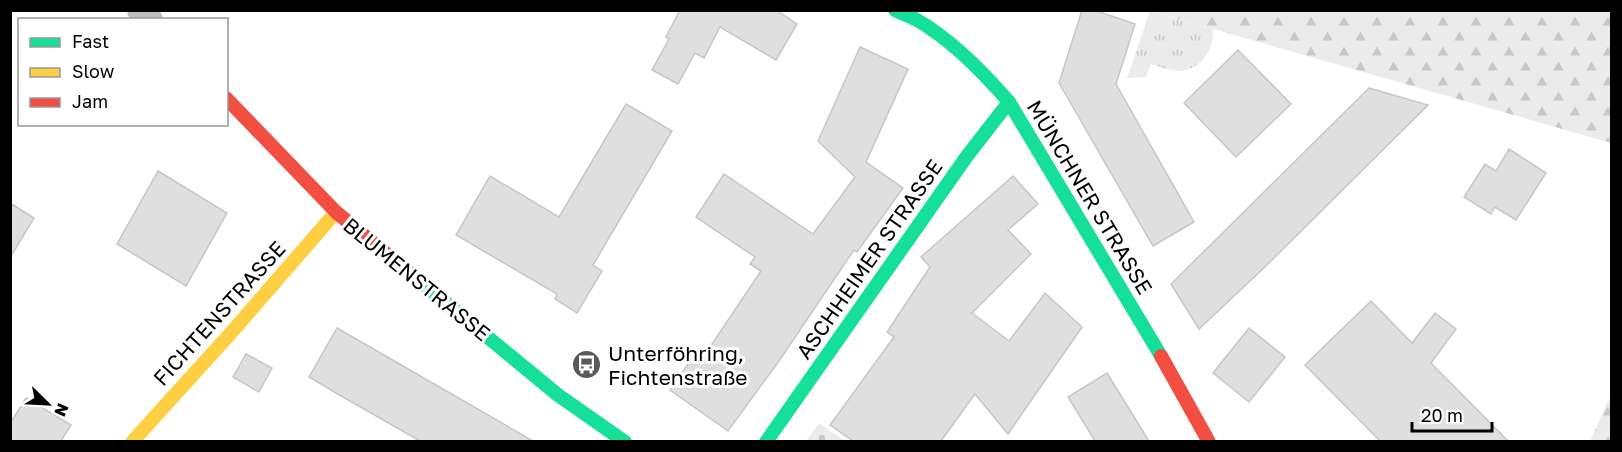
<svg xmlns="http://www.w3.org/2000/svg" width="1622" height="452" viewBox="0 0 1622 452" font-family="'Golos Text',sans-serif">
	<defs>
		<pattern id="forest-firs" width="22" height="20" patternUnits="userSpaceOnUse" patternTransform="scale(1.5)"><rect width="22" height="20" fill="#ebebeb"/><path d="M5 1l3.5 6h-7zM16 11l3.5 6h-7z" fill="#c8c8c8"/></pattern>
		<pattern id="cemetery-stones" width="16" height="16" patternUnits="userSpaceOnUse" patternTransform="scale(1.5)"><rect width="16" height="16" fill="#ebebeb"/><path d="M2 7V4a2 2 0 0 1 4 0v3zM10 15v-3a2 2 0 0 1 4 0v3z" fill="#c8c8c8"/></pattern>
		<pattern id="park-tufts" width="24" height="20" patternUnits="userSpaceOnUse" patternTransform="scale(1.5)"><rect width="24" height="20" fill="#ebebeb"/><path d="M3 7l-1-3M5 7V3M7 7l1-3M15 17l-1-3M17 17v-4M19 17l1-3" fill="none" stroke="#c8c8c8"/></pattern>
	</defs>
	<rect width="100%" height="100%" fill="#fff"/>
	<g fill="url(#forest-firs)">
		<polygon points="1151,11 1611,11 1611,143"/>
		<polygon points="1611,395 1611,441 1590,441"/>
	</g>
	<polygon fill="url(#cemetery-stones)" points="819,423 845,441 806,441"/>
	<path fill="url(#park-tufts)" d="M1150,11l63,18c2,19 -12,41 -33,42 -10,0 -20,-4 -29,-7l-5,13 -19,1z"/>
	<g fill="#dfdfdf" stroke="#c6c6c6" stroke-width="1.5">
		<polygon points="680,10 776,10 797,24 776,60 720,27 704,58 695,53 678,84 652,70 669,39 666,37"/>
		<polygon points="1082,10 1094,10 1135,24 1116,84 1194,222 1153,246 1059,83"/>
		<polygon points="860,47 908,69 866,162 903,188 857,252 854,250 779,361 728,431 670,390 699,348 706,353 761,271 750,264 755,257 696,217 724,174 813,234 855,177 818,141"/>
		<polygon points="1238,50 1291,104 1236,157 1184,103"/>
		<polygon points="1369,88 1428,105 1267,265 1199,329 1171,284"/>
		<polygon points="626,104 672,131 593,265 602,271 577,313 555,299 557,294 456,235 490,176 559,217"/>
		<polygon points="1509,149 1546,173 1516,220 1495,207 1491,214 1464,197 1485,164 1496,171"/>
		<polygon points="158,171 227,213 186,286 117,244"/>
		<polygon points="1013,176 1038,204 1008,230 1031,254 972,313 1009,341 1045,293 1082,327 1008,434 975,394 941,441 853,441 830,425 894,337 887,332 930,267 921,257"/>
		<polygon points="10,203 34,218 10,258"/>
		<polygon points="1371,301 1412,343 1435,313 1456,329 1431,363 1508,441 1380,441 1305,365"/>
		<polygon points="337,328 533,441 420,441 336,393 309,377"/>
		<polygon points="1249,328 1285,357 1249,402 1213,373"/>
		<polygon points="246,354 272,368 259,392 233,377"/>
		<polygon points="1107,373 1139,425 1149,441 1095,441 1068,397"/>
		<polygon points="26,398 71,425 61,441 10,441 10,424"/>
	</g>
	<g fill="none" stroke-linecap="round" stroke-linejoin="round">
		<polyline stroke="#bebebe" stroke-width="28" points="141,10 149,20"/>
		<g stroke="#16e098" stroke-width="14">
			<path d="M895,10c7,4 15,6 22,10 35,20 66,52 92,82l152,254"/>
			<polyline points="395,261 558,395 625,442"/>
			<polyline points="766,442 967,156 1009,102"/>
		</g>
		<polyline stroke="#ffcf43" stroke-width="14" points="132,442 230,334 336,212"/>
		<g stroke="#f24e42" stroke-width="14">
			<polyline points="226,98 336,212 395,261"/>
			<polyline points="1161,356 1209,442"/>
		</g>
	</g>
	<defs>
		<symbol id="bus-disc" viewBox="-11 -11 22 22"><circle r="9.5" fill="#595959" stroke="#fff"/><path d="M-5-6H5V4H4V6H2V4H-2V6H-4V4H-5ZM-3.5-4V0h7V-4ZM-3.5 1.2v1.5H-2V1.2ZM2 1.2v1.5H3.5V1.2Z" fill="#fff"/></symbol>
	</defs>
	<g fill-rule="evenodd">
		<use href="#bus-disc" x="570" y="348" width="33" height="33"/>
	</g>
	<g text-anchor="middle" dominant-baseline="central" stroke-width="6" stroke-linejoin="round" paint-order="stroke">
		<g font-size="21" fill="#000" stroke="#fff">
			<text transform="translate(1090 197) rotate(59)">MÜNCHNER STRASSE</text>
			<text transform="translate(869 259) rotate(-55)">ASCHHEIMER STRASSE</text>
			<text transform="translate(417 279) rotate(39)">BLUMENSTRASSE</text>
			<text transform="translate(219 313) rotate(-48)">FICHTENSTRASSE</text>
		</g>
		<g font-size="21" fill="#000" stroke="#fff" text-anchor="start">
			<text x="608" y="353">Unterföhring,<tspan x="608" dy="24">Fichtenstraße</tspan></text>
		</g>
	</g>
	<rect width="1622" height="452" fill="none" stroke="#000000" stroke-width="24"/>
	<rect x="18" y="18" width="210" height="108" fill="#ffffff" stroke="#999999" stroke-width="1.5"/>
	<rect x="30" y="38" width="30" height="9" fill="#16e098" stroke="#999999" stroke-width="1.5"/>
	<text x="72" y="48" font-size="18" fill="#000000">Fast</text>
	<rect x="30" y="68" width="30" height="9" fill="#ffcf43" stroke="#999999" stroke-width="1.5"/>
	<text x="72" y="78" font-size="18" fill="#000000">Slow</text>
	<rect x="30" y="98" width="30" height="9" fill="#f24e42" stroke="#999999" stroke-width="1.5"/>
	<text x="72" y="108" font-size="18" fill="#000000">Jam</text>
	<g transform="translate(48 404) rotate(114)" stroke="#ffffff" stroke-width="4.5" paint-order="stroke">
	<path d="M0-4.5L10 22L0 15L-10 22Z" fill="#000000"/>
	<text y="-9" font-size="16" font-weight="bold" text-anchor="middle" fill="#000000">N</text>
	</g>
	<path d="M1412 422v9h80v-9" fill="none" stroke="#000000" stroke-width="3"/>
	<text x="1421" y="422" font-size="18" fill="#000000" stroke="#ffffff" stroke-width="4.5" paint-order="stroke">20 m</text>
</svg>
